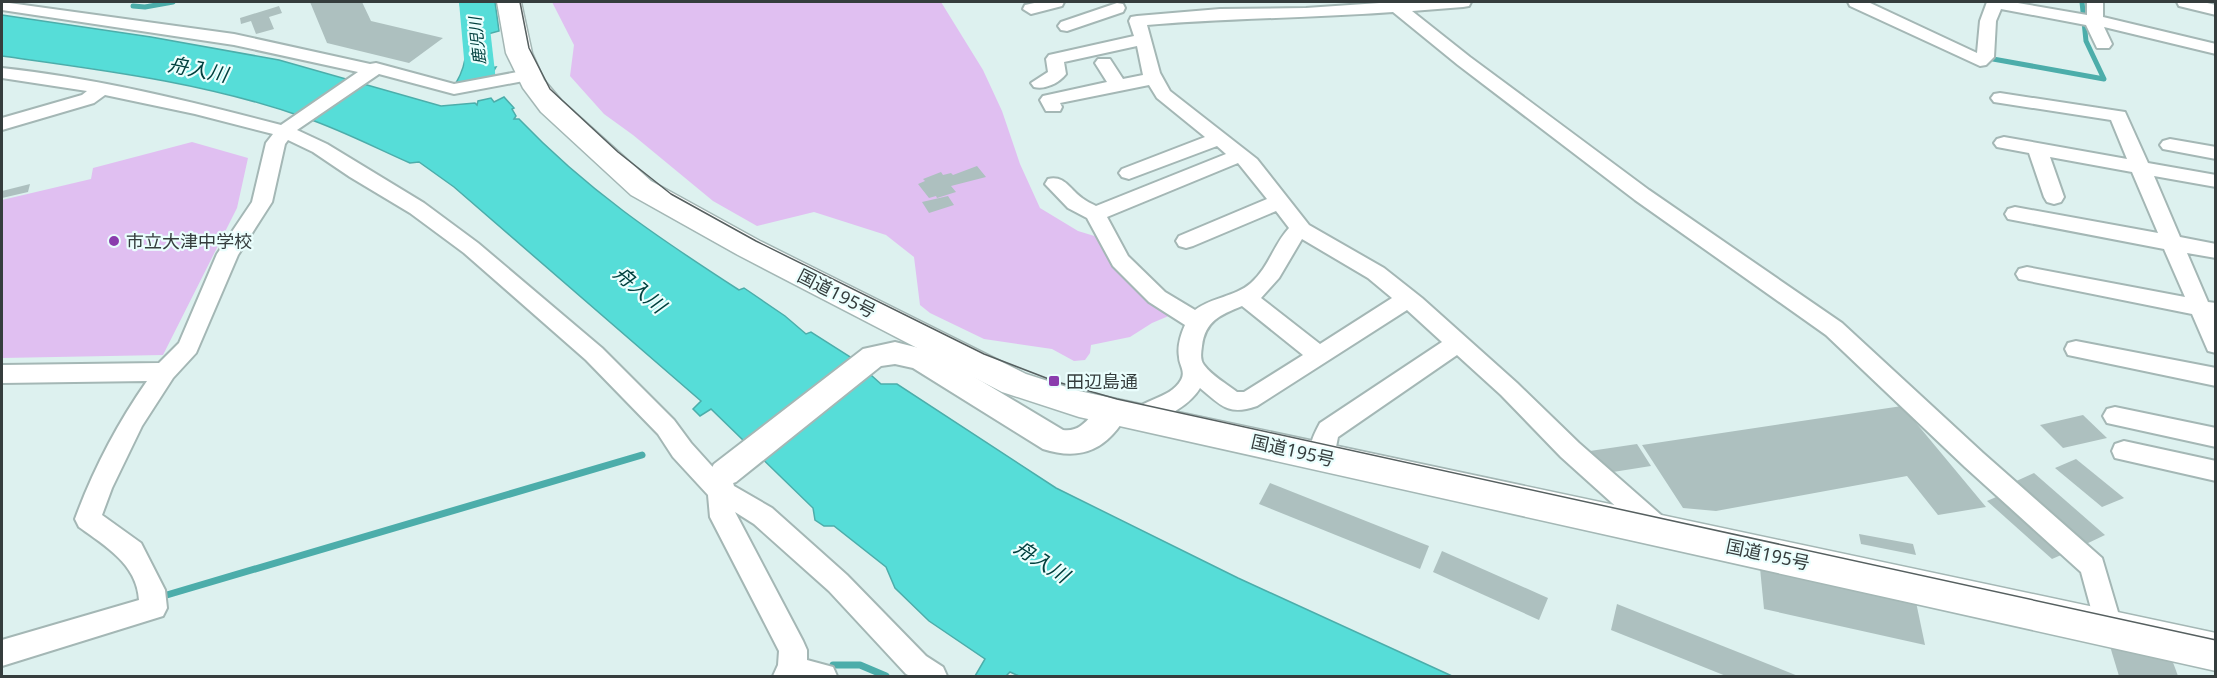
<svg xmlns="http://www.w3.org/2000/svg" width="2217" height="678" viewBox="0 0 2217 678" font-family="'Noto Sans','Noto Sans JP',sans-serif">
	<rect width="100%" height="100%" fill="#ddf1ef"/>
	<g fill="#e0bff1">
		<polygon points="552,2 941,2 983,70 1002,111 1020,164 1040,208 1078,231 1101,238 1171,315 1152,323 1130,337 1091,345 1090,353 1085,360 1074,361 1052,349 984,339 930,313 920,305 914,257 886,235 814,212 757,226 713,201 633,135 604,114 570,76 574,45"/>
		<polygon points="192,142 248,158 237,208 163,355 2,358 2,200 91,179 93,168"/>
	</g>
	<g fill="#56ddd8" stroke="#4cadaa" stroke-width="1.5">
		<path d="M460,2h35l4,29 -22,6 2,33 17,-3 -7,12 -22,6 -11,-2c17,-29 8,-50 4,-81z"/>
		<path d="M2,15l149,22 128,23 162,46 34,-3 2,2 1,-4 13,-3 3,4 10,-5 10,11 -2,1 4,7 -2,3h5c68,71 138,118 220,171l5,-2 41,28 21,18 5,-2 41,26 29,26h16l159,104 182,90 214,98h-433l-9,-4 -4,4h-31l10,-17 -56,-38 -34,-33 -9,-21 -52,-41h-10l-9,-6 -2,-12 -102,-99 -11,7 -7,-7 8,-8 -247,-214 -35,-25 -9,1c-34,-15 -69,-33 -104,-45 -98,-35 -203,-48 -304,-62z"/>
	</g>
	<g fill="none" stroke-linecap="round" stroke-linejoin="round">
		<g stroke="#4cadaa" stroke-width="5">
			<polyline points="133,6 145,7 173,2"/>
			<polyline points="1993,59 2104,79 2086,41 2082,2"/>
		</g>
		<g stroke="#4cadaa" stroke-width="7">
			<polyline points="160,597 642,455"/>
			<polyline points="833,665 860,665 886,676"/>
		</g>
		<polygon fill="#56ddd8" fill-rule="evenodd" points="459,2 487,2 496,81 492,87 481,90 470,87 466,81"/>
	</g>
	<g fill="#adc0bf">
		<polygon points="310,2 362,2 371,21 443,38 409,63 327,43"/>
		<polygon points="279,6 282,13 269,17 274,29 256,34 251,21 241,24 240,18"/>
		<polygon points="977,166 986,177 951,186 956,192 937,198 936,196 929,198 918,184 925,181 923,179 941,172 943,175 951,173 953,175"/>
		<polygon points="30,184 28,192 2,198 2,191"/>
		<polygon points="948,196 954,205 929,213 922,202"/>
		<polygon points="1902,406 1986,507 1938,515 1907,476 1716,511 1683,508 1642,445"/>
		<polygon points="2083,415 2107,438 2063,448 2040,425"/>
		<polygon points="1637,444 1651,466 1613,472 1590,451"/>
		<polygon points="2076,459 2124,498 2102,507 2055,468"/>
		<polygon points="2034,473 2105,535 2084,545 2012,483"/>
		<polygon points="1270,483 1429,546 1420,569 1259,504"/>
		<polygon points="2003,494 2068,552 2052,559 1987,501"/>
		<polygon points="1859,534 1913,544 1916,555 1861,544"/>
		<polygon points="1442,551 1548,598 1539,620 1433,572"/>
		<polygon points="1760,568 1916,602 1925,645 1764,609"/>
		<polygon points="1617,604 1798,676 1726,676 1611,630"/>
		<polygon points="2109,643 2171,657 2178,676 2119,676"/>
	</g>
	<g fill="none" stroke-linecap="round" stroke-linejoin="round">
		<defs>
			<g id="minor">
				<path d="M2,2l232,32 136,30 6,-1 78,21 74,-14 6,1 3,4 -3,4 -80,15 -75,-20 -82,56 30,14 97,59 54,40 124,105 72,72 17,23 28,31 12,2 3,10 38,22 75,67 79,81 17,11 4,9h-37l-4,-2 -77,-83 -75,-67 -19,-12 68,129 4,9v10l26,7 4,9h-64l5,-11 1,-14 -69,-134 -2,-22 -35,-38 -15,-23 -72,-74 -122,-107 -54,-40 -60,-36 -37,-25 -25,-12 -3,4 -13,58 -34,53 -42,98 -23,25 -31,48 -30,62 -10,27 39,28 24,47 2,18 -4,8 -161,50v-26l137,-40c-2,-36 -34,-54 -60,-73l-4,-8c18,-49 42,-95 72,-138l-145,2v-18l157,-2 20,-20 38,-89 35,-52 14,-59 7,-9 -78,-20 -90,-19 -11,8 -92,27v-12l80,-23 5,-4 -85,-13v-10c94,10 187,33 279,57l77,-53 -124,-27 -232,-35z"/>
				<polygon points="1039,2 1064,2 1062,6 1031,14 1023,9 1025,5"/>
				<path d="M1394,2h77l-2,4 -6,1 -51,4 58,46 179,133 193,133 141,130 119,105 21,71 -4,9 -10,3 -10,-3 -18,-66 -116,-105 -139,-132 -191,-135 -177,-135 -65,-53c-82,6 -164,6 -246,13l13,48 10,18 87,68 52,66 75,43 38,30 95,85 62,60 90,79 4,8 -4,8 -9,3 -9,-3 -90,-81 -60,-62 -44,-40 -119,82 -4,20 -3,7 -9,3 -9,-3c-7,-14 0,-28 7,-41l122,-81 -35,-32 -150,96c-29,10 -35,0 -57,-18 -12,20 -38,31 -60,38l-8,-2 -4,-7c10,-18 42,-17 53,-37 5,-9 -2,-15 -2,-23 -2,-11 2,-23 6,-32l-36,-23 -36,-36 -26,-48 -19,-10 -23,-24 3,-5c17,-4 22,11 34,19 4,3 10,6 14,8l130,-52 -9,-8 -88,33 -7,-2 -3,-4 3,-4 83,-32 -48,-39 -8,-13 -89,18 2,4 -2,4h-14l-6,-11 3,-4 64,-14 -12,-19 3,-4h12l13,20 20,-4 -6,-29 -73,16 2,12c-7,9 -21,16 -32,13l-3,-4 17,-11 -2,-13 3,-4 85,-19 -5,-15 2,-4 6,-1 83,-7 86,-1zM1238,163l29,36 -88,37 -3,5 3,5 7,2 7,-2 83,-35 13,17c-15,16 -20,39 -38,55 -16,14 -39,14 -56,27l-30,-18 -37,-36 -21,-39zM1302,239l66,39 24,20 -72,46 -59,-46 18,-20zM1242,306l61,49 -59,37h-7c-10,-8 -25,-16 -33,-27 -4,-5 -3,-12 -2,-19 3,-25 18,-31 40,-40z"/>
				<polygon points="1848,2 1868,2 1977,53 1980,21 1987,2 2012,2 2087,15 2087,2 2103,2 2103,17 2216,44 2216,54 2104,27 2112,44 2109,48 2097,48 2086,25 2001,9 1996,21 1994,57 1986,65 1980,66 1850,6"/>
				<polygon points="2177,2 2203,2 2216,5 2216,15 2179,6"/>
				<polygon points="1117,3 1123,4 1125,8 1123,12 1067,31 1061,30 1058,26 1061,22"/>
				<polygon points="2000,93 2125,112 2148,163 2216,175 2216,187 2154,176 2180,237 2216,244 2216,258 2187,253 2208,302 2216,303 2216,353 2208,351 2192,314 2019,279 2016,274 2019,269 2027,267 2185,297 2164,249 2008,219 2005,214 2008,209 2015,207 2158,233 2132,172 2050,157 2064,197 2061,202 2054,204 2047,202 2044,197 2029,153 1997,147 1994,143 1997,139 2004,137 2127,159 2111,120 1994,102 1991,98 1994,94"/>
				<polygon points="2170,139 2216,147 2216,159 2163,149 2160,145 2163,141"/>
				<polygon points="2076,341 2216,368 2216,386 2068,355 2065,349 2068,343"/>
				<polygon points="2115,407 2216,428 2216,447 2107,423 2103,416 2107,409"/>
				<polygon points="2124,441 2216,461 2216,481 2115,458 2112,451 2115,444"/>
			</g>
			<path id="tertiary" d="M895,342l36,9 132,79c30,4 29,-38 62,-27l4,8c-20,37 -46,51 -86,38l-130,-81 -18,-4 -14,2 -145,116 -11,4 -11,-4 -5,-9 5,-9 149,-115z"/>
			<polygon id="trunk" points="497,2 521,2 532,53 544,80 561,100 651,181 760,241 1026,374 1079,391 2216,633 2216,671 1079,417 1002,392 738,255 631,195 541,112 523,88 506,53"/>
		</defs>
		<use href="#minor" stroke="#a4b7b5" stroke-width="4"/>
		<use href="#tertiary" stroke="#a4b7b5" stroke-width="4"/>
		<use href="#trunk" stroke="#a4b7b5" stroke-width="3"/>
		<use href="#minor" fill="#fff" fill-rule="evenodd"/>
		<use href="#tertiary" fill="#fff" fill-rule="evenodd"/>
		<use href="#trunk" fill="#fff" fill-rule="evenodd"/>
		<polyline stroke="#566060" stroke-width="1.5" points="520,2 529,48 550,89 618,152 671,194 756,241 984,354 1054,381 1117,399 2216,640"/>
	</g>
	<g fill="#8a3dad" stroke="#eafefd" stroke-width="2">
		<circle cx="114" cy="241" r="6"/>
		<rect x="1048" y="375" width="12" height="12" rx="3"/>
	</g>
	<g text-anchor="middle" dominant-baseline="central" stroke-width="4.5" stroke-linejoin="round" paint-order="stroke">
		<g font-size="16" font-style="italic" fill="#00403e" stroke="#eafefd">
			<text transform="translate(477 41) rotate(-96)">鹿児川</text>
		</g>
		<g font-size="18" fill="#353d3d" stroke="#eafefd" text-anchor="start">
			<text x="126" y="241">市立大津中学校</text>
			<text x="1066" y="381">田辺島通</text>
		</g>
		<g font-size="18" fill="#353d3d" stroke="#eafefd">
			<text transform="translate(837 293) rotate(27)">国道195号</text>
			<text transform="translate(1293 450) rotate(13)">国道195号</text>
			<text transform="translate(1768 554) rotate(12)">国道195号</text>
		</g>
		<g font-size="20" font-style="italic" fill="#00403e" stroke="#eafefd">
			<text transform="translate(198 69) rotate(11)">舟入川</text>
			<text transform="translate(640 289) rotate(40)">舟入川</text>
			<text transform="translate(1042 561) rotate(33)">舟入川</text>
		</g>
	</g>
	<rect width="2217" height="678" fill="none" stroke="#353d3d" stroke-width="6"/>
</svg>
